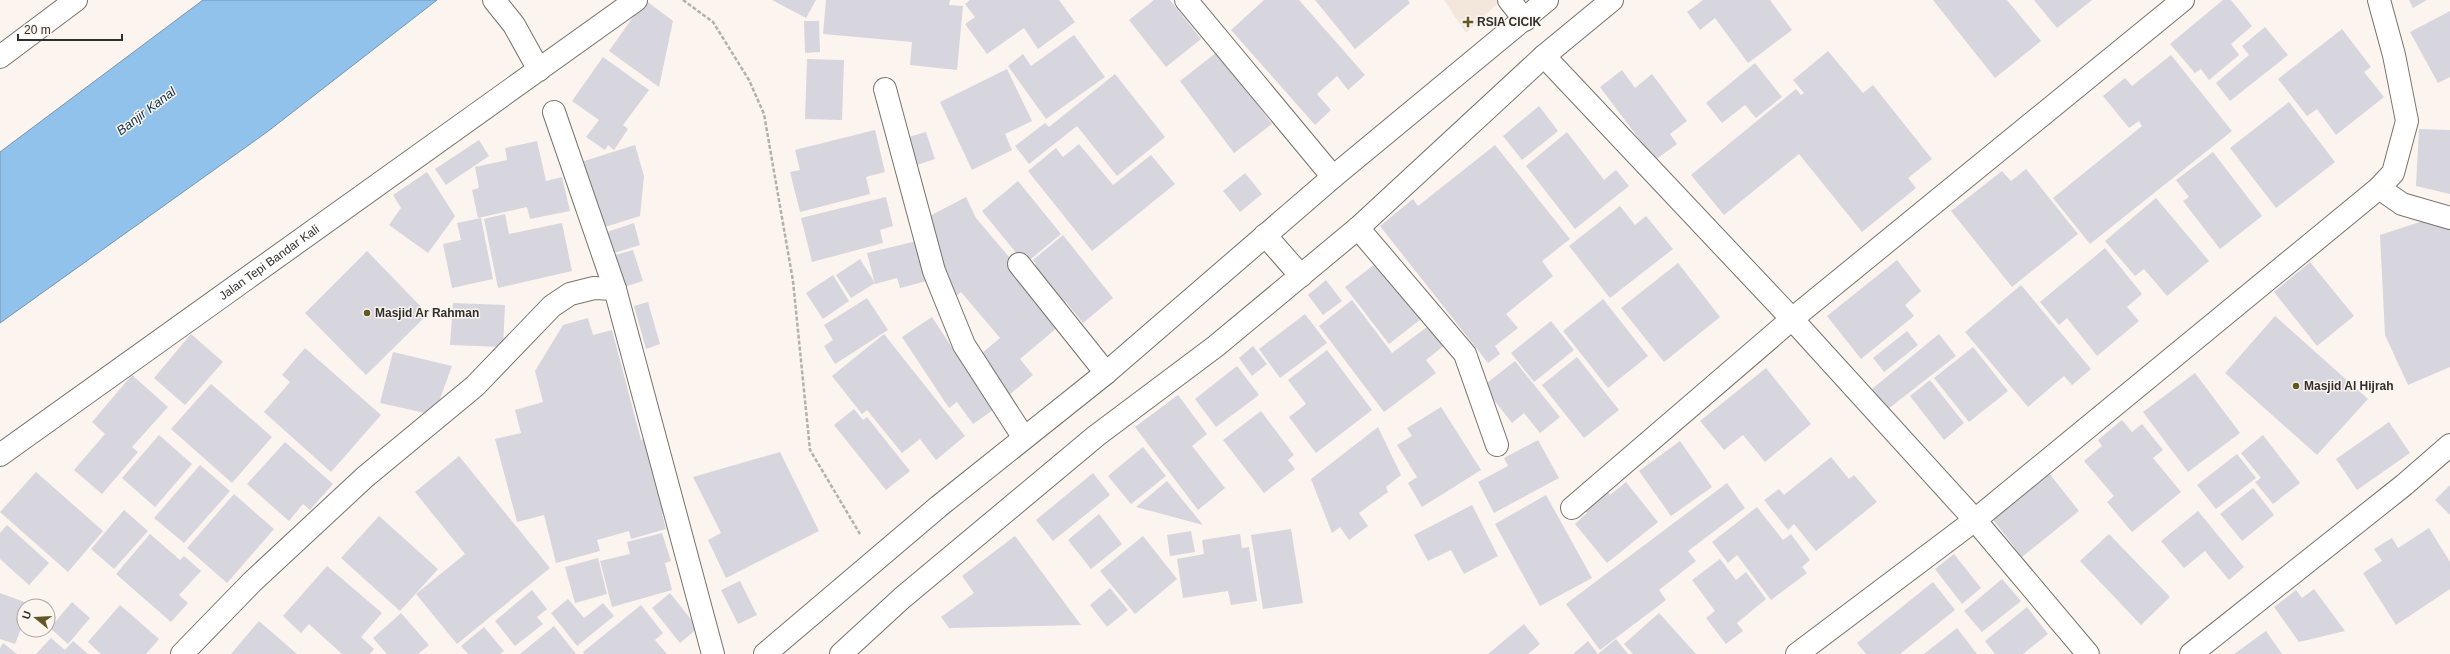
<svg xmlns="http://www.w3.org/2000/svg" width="2450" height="654" viewBox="0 0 2450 654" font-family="Arial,sans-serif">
	<rect width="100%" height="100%" fill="#fcf5ef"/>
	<polygon fill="#f3e7db" points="1444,0 1501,0 1466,33"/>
	<polygon fill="#90c2ec" stroke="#7496b2" points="203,0 437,0 267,132 0,323 0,152"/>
	<g fill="#d7d5dd">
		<polygon points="645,0 673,21 659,87 609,51"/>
		<polygon points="772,0 816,0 806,18"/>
		<polygon points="826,0 950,0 949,5 963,6 957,70 910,65 912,42 823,34"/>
		<polygon points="970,0 1059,0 1075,22 1038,49 1024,28 987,54 965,24 975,17 965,4"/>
		<polygon points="1154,0 1170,0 1201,39 1166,67 1129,20"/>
		<polygon points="1264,0 1299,0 1365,75 1348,90 1337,76 1317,94 1331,110 1315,125 1231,30"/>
		<polygon points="1315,0 1408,0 1410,3 1355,49"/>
		<polygon points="1703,0 1770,0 1792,30 1748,63 1715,18 1700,30 1687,12"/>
		<polygon points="1933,0 2007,0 2041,41 1995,78"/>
		<polygon points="2034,0 2092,0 2057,28"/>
		<polygon points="2223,0 2231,0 2252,26 2231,44 2239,55 2209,80 2201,69 2195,73 2170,44"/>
		<polygon points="2409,0 2427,0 2413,8"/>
		<polygon points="2450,11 2450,77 2438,83 2410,32"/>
		<polygon points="804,21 819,21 820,52 805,53"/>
		<polygon points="2265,27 2288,55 2230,101 2216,83 2249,55 2242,46"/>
		<polygon points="2342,29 2371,67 2364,72 2384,97 2336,135 2317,109 2307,116 2278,79"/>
		<polygon points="1074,35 1105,77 1046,119 1008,66 1023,54 1031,66"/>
		<polygon points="1828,51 1863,93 1873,85 1932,159 1908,178 1916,188 1862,232 1799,154 1724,215 1691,175 1796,89 1801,95 1804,93 1793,80"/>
		<polygon points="1217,52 1272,124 1234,153 1180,81"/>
		<polygon points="2171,55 2232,131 2090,244 2053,198 2142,126 2139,121 2129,128 2103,96 2125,78 2132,86"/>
		<polygon points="603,57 649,90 623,125 628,129 614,150 608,145 605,150 586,137 599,120 572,101"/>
		<polygon points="807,59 844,60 842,120 805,119"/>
		<polygon points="1755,63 1782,97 1756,118 1745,105 1722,123 1706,103"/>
		<polygon points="1007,69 1032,121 1005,134 1012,150 972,170 940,102"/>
		<polygon points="1622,70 1635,88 1652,74 1687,121 1670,134 1677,144 1655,160 1600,87"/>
		<polygon points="1115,74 1165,137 1117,176 1077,126 1029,164 1015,146 1045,123 1049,127"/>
		<polygon points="2289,102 2335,162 2276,208 2230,148"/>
		<polygon points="1539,106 1558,131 1522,160 1503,136"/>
		<polygon points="2419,129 2450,130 2450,194 2416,186"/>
		<polygon points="875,130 885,172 866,177 870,194 800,212 790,172 800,170 795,150"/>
		<polygon points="926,132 935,159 914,166 905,138"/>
		<polygon points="1567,132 1604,180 1616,170 1629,186 1575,229 1526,166"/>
		<polygon points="479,140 489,156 446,185 435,169"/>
		<polygon points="537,141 546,181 562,177 570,211 530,219 527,207 478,218 472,190 479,188 475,167 507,160 505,148"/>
		<polygon points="1079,144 1113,185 1151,155 1175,184 1092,251 1028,171 1056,148 1063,157"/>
		<polygon points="635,145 644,176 640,216 602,228 581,162"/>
		<polygon points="1495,145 1570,239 1542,261 1553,276 1506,314 1518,328 1495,346 1500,354 1488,363 1380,226 1413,199 1418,206"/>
		<polygon points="2213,152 2262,216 2220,249 2183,201 2189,197 2176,180"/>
		<polygon points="2026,169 2078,234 2012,287 1951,211 2002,171 2011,181"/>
		<polygon points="427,172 455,216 428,253 389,225 401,208 393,195"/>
		<polygon points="1245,173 1262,194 1240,212 1223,191"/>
		<polygon points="1018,181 1061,234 1025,264 982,211"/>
		<polygon points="886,197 893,226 880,230 883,243 812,262 801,218"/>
		<polygon points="966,197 976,218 1064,322 1020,359 1033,375 1008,396 976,358 1000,338 961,292 954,298 920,221"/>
		<polygon points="2156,198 2209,261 2167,296 2144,269 2135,276 2105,241"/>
		<polygon points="1620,206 1635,225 1646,216 1673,249 1610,298 1569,246"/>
		<polygon points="505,214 509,234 562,223 572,271 498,288 484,219"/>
		<polygon points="481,218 493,279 452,288 443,244 461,240 457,223"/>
		<polygon points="2432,218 2450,225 2450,367 2408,385 2385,335 2380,235"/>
		<polygon points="634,223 640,245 614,253 607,232"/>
		<polygon points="1063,235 1113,298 1083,323 1066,302 1060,308 1030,269 1036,264 1033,260"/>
		<polygon points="921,240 931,280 900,288 897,278 875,284 867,253"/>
		<polygon points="2105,248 2142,294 2127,307 2139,321 2097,356 2067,318 2059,325 2040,302"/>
		<polygon points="633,250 643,281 624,287 615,255"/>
		<polygon points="367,251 428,314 366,375 305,313"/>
		<polygon points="1383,258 1426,315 1389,344 1345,287"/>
		<polygon points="860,259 875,283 851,298 836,275"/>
		<polygon points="1897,260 1921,291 1905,305 1914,316 1861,359 1827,316"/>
		<polygon points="2310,262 2354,316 2317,346 2274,292"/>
		<polygon points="1678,263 1720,317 1664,362 1621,308"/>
		<polygon points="833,275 849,301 823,319 806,293"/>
		<polygon points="1326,280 1342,301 1323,315 1308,295"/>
		<polygon points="2021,285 2091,369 2072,385 2064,376 2028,407 1965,332"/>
		<polygon points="867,298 888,330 835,364 824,346 833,340 824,325"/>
		<polygon points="1603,299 1648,356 1608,388 1563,331"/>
		<polygon points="1352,300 1392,353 1431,324 1446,344 1426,360 1436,373 1384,412 1319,326"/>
		<polygon points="648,302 660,344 646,349 634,306"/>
		<polygon points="453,303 505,305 503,347 450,345"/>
		<polygon points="1305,314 1327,343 1280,378 1259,349"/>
		<polygon points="2275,316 2368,399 2317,455 2225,373"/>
		<polygon points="932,317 993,410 973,424 957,402 949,408 902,337"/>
		<polygon points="588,318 593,335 612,330 641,440 651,437 671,512 662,514 666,529 631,539 629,531 597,540 600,551 556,563 544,515 517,522 495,439 521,433 515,410 543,402 535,371 563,325"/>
		<polygon points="1551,321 1574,350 1534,382 1511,353"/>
		<polygon points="1907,331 1918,345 1884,372 1873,358"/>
		<polygon points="191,334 223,362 185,405 154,378"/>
		<polygon points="884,334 965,436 936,460 920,439 902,453 867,410 862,414 832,376"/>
		<polygon points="1939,334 1956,356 1888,409 1872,389"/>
		<polygon points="1253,346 1267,364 1252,376 1239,358"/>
		<polygon points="1973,347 2008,391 1969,422 1934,378"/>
		<polygon points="305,348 381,415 331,472 264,412 290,382 282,375"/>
		<polygon points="1327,350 1372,410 1316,453 1289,417 1306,404 1288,380"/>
		<polygon points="393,352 452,366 434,415 380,403"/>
		<polygon points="1577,357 1619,410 1584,438 1542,385"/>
		<polygon points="1515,361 1560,417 1540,433 1524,413 1512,423 1483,386"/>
		<polygon points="1237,366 1259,395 1216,427 1195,399"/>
		<polygon points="1766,368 1811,424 1765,462 1743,435 1724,450 1700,421"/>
		<polygon points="2195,373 2240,433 2188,472 2143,412"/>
		<polygon points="132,375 168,407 132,447 138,452 102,494 74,470 105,434 92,422"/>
		<polygon points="1930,380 1964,423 1944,440 1910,396"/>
		<polygon points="211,384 272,437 232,483 171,429"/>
		<polygon points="1178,395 1207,434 1192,446 1225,488 1198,510 1135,427"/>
		<polygon points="1441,407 1481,470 1422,507 1408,483 1417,477 1397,445 1412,436 1407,428"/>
		<polygon points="854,409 863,420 867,417 910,471 886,490 834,425"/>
		<polygon points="1261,411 1294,455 1288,460 1295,469 1264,493 1223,440"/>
		<polygon points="2122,420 2132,432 2142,424 2163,450 2153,458 2181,492 2132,532 2107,502 2114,496 2084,461 2102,446 2098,440"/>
		<polygon points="2389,422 2410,453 2357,490 2336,459"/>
		<polygon points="1378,427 1401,475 1386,487 1388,492 1359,513 1368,526 1349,540 1340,527 1332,533 1311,479"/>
		<polygon points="159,435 192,464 155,507 122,478"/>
		<polygon points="2263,435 2300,483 2273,504 2255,482 2261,478 2241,453"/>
		<polygon points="1538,440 1559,478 1494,513 1478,482 1508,466 1504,458"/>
		<polygon points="1680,441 1712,487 1671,516 1639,471"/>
		<polygon points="285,442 333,484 310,510 303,504 289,521 247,484"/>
		<polygon points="1143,447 1166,476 1131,504 1108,476"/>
		<polygon points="780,452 819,531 726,578 708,540 721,533 693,477"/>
		<polygon points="2237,454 2256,478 2216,509 2197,485"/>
		<polygon points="459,456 550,568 457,644 416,594 465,554 415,492"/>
		<polygon points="1831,457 1849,479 1854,475 1877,502 1816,551 1794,524 1788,530 1764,500 1779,489 1784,495"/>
		<polygon points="200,465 230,491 184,543 154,518"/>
		<polygon points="36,472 103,531 68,572 0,512"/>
		<polygon points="2048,472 2079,511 2022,557 1991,517"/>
		<polygon points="1093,473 1110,495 1053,541 1036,520"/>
		<polygon points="1167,481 1203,525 1136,507"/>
		<polygon points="1626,482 1658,522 1607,563 1575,524 1587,513 1581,504 1603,486 1610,495"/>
		<polygon points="1727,483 1745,508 1688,551 1696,561 1659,590 1666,600 1600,650 1566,604"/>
		<polygon points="2450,485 2450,515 2435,500"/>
		<polygon points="2253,488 2274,515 2242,541 2220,514"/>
		<polygon points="234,494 274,529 227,583 187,548"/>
		<polygon points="1546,495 1592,578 1540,606 1495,524"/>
		<polygon points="1472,505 1498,556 1464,574 1451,550 1428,561 1414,535"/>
		<polygon points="1757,507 1783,540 1791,534 1810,560 1802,567 1807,573 1771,600 1737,555 1728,563 1712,542"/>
		<polygon points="124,510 148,531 114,569 91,549"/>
		<polygon points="2198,511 2244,567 2229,580 2205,551 2184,568 2161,541"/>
		<polygon points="1099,514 1122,544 1091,569 1068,540"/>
		<polygon points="379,516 438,569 400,611 341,558"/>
		<polygon points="7,525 49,563 29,585 0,559 0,533"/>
		<polygon points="2429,528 2450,562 2450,589 2396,625 2363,573 2382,561 2374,549 2392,538 2398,548"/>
		<polygon points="1291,529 1303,603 1263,609 1251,535"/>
		<polygon points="1191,531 1195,552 1170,556 1167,535"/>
		<polygon points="662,533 671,561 665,563 672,590 612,607 600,561 630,554 627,542"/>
		<polygon points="150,534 180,560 184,556 201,571 179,595 188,603 171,622 116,574"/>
		<polygon points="1240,534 1242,548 1249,547 1257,601 1231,605 1228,591 1183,598 1177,559 1204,554 1202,540"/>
		<polygon points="2109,534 2170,597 2141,625 2080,561"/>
		<polygon points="1015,536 1081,625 949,628 941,617 974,593 962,576"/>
		<polygon points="1143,536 1177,579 1135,614 1100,571"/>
		<polygon points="1954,554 1981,588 1962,604 1935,569"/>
		<polygon points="598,558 607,594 575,603 565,567"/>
		<polygon points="1720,559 1736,580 1746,572 1766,599 1737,623 1743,631 1726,644 1706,618 1715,611 1692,580"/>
		<polygon points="327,566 382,613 361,637 374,649 370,654 342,654 309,624 301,633 283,616"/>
		<polygon points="2002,579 2021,601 1982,632 1964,611"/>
		<polygon points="740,581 757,615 738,624 721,590"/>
		<polygon points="1933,582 1955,610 1900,654 1866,654 1857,643"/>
		<polygon points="1110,588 1128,610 1107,627 1090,605"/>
		<polygon points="2314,589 2345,631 2299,642 2274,607 2296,590 2302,598"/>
		<polygon points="532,590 547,609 537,617 543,624 515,646 495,621"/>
		<polygon points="0,593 30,604 30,606 24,606 24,621 15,644 0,639"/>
		<polygon points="670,593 698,628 680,643 652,608"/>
		<polygon points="568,599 584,618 603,603 614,616 577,646 551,613"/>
		<polygon points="72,602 90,618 68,644 50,628"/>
		<polygon points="120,605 159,639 146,654 101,654 88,642"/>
		<polygon points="641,605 663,633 655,640 667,654 584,654 583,652"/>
		<polygon points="2027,607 2048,634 2023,654 1995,654 1985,641"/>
		<polygon points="401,613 429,645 418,654 387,654 373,638"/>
		<polygon points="1659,613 1696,654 1633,654 1624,644"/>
		<polygon points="259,621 297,654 231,654"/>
		<polygon points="1524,624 1540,644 1528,654 1488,654"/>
		<polygon points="554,626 576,654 520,654"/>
		<polygon points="484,627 504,651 500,654 468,654 461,646"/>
		<polygon points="1957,628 1977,654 1924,654"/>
		<polygon points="2266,631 2282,654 2234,654"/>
		<polygon points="51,638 65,650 73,641 88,654 36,654"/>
		<polygon points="1616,639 1628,654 1573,654 1588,641 1598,654"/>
		<polygon points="3,643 17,654 0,654 0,648"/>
	</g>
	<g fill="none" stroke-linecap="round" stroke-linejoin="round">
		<defs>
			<g id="minor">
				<polyline points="494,0 514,25 539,70"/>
				<polyline points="1186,0 1333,177"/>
				<polyline points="1509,0 1525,20"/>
				<polyline points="1544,56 1792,319 1975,520 2088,654"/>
				<polyline points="0,57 76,0"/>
				<polyline points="885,89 934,271 964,345 1024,438"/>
				<polyline points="554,112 615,289 713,654"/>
				<polyline points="2379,188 2402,204 2450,218"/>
				<polyline points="1358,228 1465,354 1497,445"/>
				<polyline points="1019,264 1106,373"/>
				<path id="s1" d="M0,455l636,-455"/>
				<polyline points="1572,508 1792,319 2183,0"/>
				<polyline points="182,654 252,582 365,477 475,386 552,306 570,294 594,288 615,289"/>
				<polyline points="1797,654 1975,520 2379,188 2393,173 2407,121 2394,55 2379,0"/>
				<polyline points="2191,654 2404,485 2450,445"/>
			</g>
			<g id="major">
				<polyline points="1265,235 1301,276"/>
				<polyline points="765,654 938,507 1106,373 1333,177 1547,0"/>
				<polyline points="841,654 902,598 1096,436 1216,346 1358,228 1544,56 1612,0"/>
			</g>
		</defs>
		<use href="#minor" stroke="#78736d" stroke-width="24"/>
		<use href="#major" stroke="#78736d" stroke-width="24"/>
		<polyline stroke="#b5b0ab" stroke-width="2.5" stroke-dasharray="4 2" stroke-linecap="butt" points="683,0 713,22 749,80 764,114 793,281 810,450 860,534"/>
		<use href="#minor" stroke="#fff" stroke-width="22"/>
		<use href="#major" stroke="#fff" stroke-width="22"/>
	</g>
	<g fill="#615825" stroke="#fcf5ef" stroke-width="1.5">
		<path d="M1466 16h4v4h4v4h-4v4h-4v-4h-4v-4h4z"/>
		<circle cx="367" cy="313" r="4"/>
		<circle cx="2296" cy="386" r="4"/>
	</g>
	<g text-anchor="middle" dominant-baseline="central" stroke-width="3" stroke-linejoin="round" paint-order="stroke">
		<g font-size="12" font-weight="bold" fill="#312f2c" stroke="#fcf5ef" text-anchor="start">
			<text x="1477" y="22">RSIA CICIK</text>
			<text x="375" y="313">Masjid Ar Rahman</text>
			<text x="2304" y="386">Masjid Al Hijrah</text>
		</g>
		<g font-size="12" fill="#312f2c" stroke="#fcf5ef">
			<text stroke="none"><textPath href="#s1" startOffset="331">Jalan Tepi Bandar Kali</textPath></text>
		</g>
		<g font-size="13" font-style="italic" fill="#0b324e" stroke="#fcf5ef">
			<text transform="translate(146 111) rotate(-37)">Banjir Kanal</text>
		</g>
	</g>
	<g transform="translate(36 618) rotate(288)"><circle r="19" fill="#fcf5ef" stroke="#aba6a1"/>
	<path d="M0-3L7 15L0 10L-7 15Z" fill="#615825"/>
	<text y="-6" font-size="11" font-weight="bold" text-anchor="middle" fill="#312f2c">U</text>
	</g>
	<path d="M18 34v6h104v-6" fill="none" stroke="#312f2c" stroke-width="2"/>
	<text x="24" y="34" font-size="12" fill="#312f2c" stroke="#fcf5ef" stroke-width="3" paint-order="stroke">20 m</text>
</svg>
